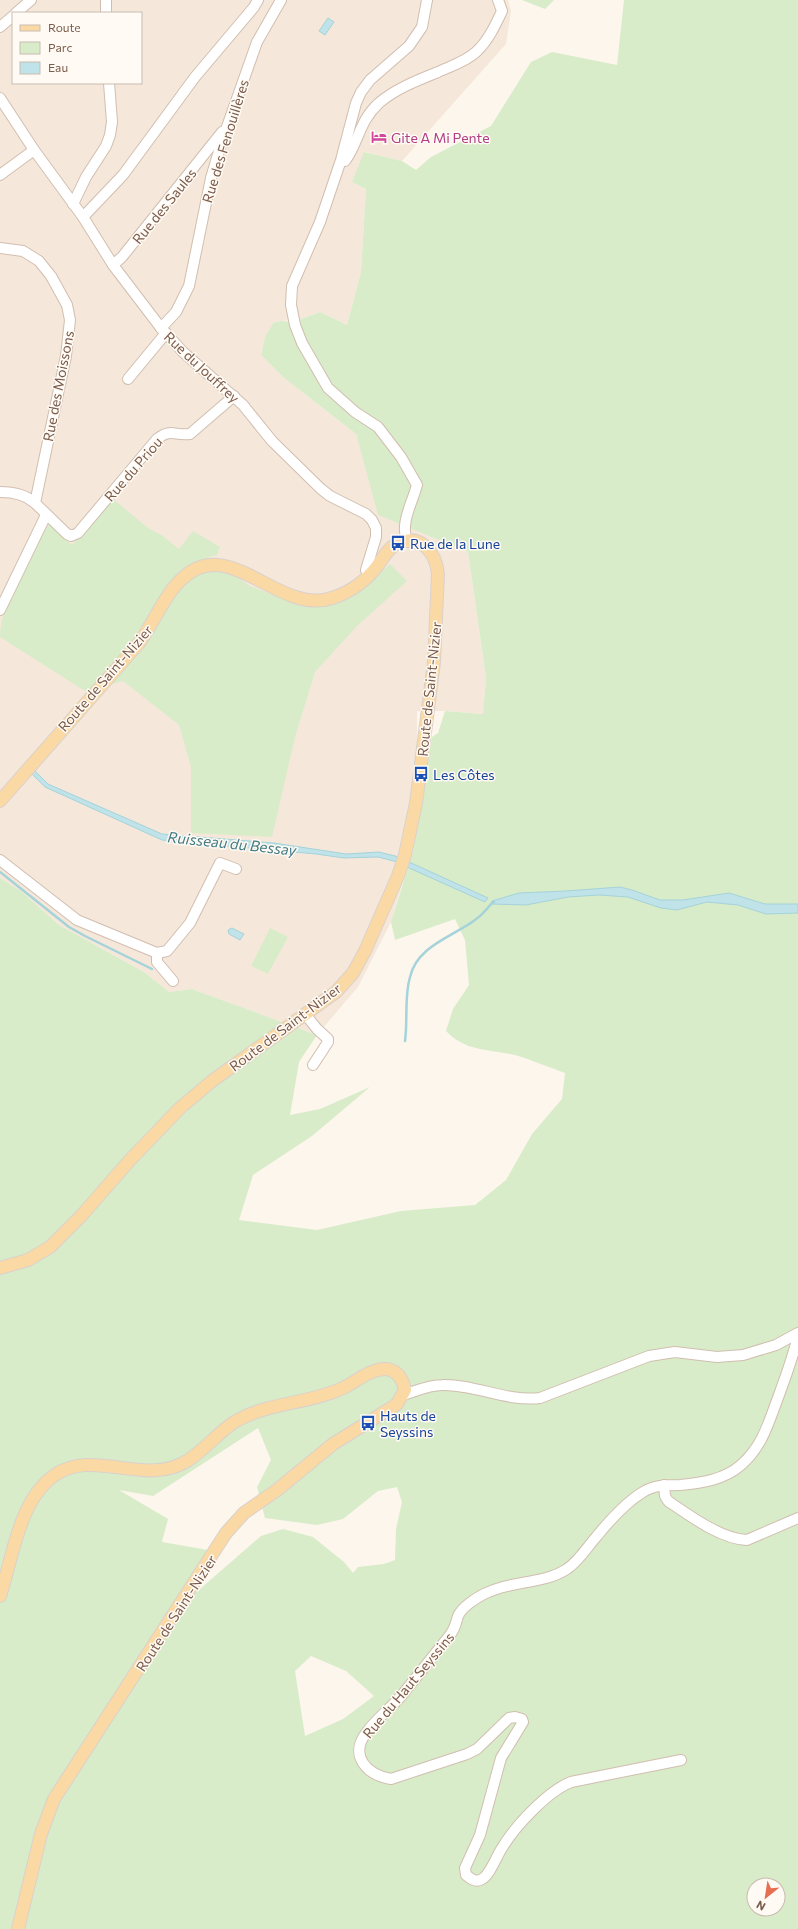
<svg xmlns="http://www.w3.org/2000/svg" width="798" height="1929" viewBox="0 0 798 1929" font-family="Commissioner,sans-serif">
	<rect width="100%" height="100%" fill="#fdf6ec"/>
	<path fill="#f5e8da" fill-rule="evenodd" d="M0,0h508l3,11 -5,33 -104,117 -37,-9 -13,30 14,7 -5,83 -14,53 -27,-13 -22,8 -17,1 -8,2 -8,14 -4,18 22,22 73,57 23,81 89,37 18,126 -3,36 -38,-3h-28v45l-9,109 -17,57 -33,65 -41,48 -125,-46 -23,3 -25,-20 -85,-47 -38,-34 -21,-13zM13,13h128v70h-128z"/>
	<g fill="#d8ecc9" fill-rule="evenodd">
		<polygon points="522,0 554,0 545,9"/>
		<path d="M624,0h174v1929h-798v-1051l21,13 38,34 85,47 25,20 23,-3 125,46 -18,27 -9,53 30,-6 50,-22 -58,49 -59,39 -14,45 78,10 84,-19 74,-6 31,-25 26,-46 30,-35 3,-26c-17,-6 -33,-13 -50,-18 -26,-6 -49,-3 -69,-24l7,-22 16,-24 -4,-45 -10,-21 -60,21 -4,-18 22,-70 19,-115 6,-4 7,-22 38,3 3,-36 -18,-126 -90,-37 -22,-81 -73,-57 -22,-22 4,-18 8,-14 8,-2 12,1 27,-10 27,13 14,-53 5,-83 -14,-7 12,-30 38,9 14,9 15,-13 60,-31 40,-64 21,-10 65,13zM258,1428l13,32 -14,27 8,31 52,7 26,-6 35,-28 19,-4 5,15 -6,27 -1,31 -11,4 -26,3 -5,6 -9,-11 -31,-25 -30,-8 -22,7 -69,60 -7,-8 23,-38 -46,-8 6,-23 -49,-29 34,6zM311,1656l35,15 28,25 -31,23 -38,17 -10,-65zM754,1885h24v24h-24z"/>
		<path d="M113,499l35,29 15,8 16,13 14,-18 27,16 -3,8 -8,2 41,29 49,19h32l21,-8 38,-33 17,17 -50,45 -42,46 -20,65 -23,100 -81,-4v-66l-12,-42 -56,-44 -38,10 -85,-54c0,-34 32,-84 49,-113l23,21z"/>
		<polygon points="270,928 288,937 268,974 251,966"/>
	</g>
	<g fill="#bfe3e8" stroke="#a5d3da">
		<polygon points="328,18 334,22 325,35 319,31"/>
		<polygon points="34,770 48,784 162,834 274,843 346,854 379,852 399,857 397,862 378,857 344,858 316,854 162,840 45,787 31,773"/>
		<polygon points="409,862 488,898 485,902 407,867"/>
		<polygon points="620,887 632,890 660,900 683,900 729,893 765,904 798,904 798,913 766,914 738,905 707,902 677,910 661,908 628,897 599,895 568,897 526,905 491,904 492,901 519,893 566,891"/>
		<polygon points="232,928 244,934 240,940 229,934 228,930"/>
	</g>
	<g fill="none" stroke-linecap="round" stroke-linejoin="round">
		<g stroke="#a5d3da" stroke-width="2.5">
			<polyline points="0,872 69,927 85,936 152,969"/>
			<path d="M405,1041c3,-22 -1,-44 5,-64 7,-31 42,-40 65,-57 6,-4 12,-11 17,-17l2,-1"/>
		</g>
		<defs>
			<g id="minor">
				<polyline points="16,13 31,0"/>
				<polyline points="106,13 106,0"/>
				<polyline points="0,27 13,16"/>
				<polyline points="0,98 34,150 83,217 113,265 161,328 183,352 243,405 272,441 321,489 330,496 366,514 372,520 376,528 376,537 366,570 369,576"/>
				<path d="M345,161c14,-19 14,-40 34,-58 16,-14 39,-23 59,-31 13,-6 27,-10 38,-20 12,-11 19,-26 26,-41l-4,-11"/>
				<polyline points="0,175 34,150"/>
				<polyline points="73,204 86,177 106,146 110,135 112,122 109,83"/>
				<polyline points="83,217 123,175 195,77 254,7 258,0"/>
				<path d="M0,248l23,3 16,10 12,15 16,29 3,15 -4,36 -31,147 32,31 4,2 7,-3 79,-94c14,-11 17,-3 33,-5l44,-38"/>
				<polyline points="113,265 122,257 222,132"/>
				<polyline points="161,328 176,312 189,286 211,178 222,141 257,42 281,0"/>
				<polyline points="128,379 166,333"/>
				<path d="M0,492c13,0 25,2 35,11"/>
				<path d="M407,542c-7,-20 5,-38 10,-57l-16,-28 -23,-30 -23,-15 -27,-24 -26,-45 -7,-18 -4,-20 1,-19 28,-64 21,-62 15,-57 5,-11 9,-12 39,-34 13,-19 5,-27"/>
				<polyline points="0,610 46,515"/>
				<polyline points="0,860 77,920 157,953 157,962 173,981"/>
				<polyline points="157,953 167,951 190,923 220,863 236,869"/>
				<polyline points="305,1014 317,1029 328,1039 328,1042 313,1065"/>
				<path d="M403,1395c13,-4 26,-10 39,-10 33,-1 64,17 98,13l109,-42 26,-4 42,5 26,-2 33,-10 22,-12"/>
				<path d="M664,1485l1,11 3,5c22,15 53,38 79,39l51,-22"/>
				<path d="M681,1760l-110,22c-23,9 -56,44 -69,66 -5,7 -12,27 -20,31 -6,4 -11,0 -16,-4l-1,-7 15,-33 21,-77 22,-36 -1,-3 -7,-2 -6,1 -32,31 -10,5 -76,25c-24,-4 -42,-23 -25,-46 10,-14 25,-25 36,-38 16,-20 32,-40 48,-60 5,-6 6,-12 8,-19 4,-9 18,-18 26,-22 27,-14 58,-9 83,-25 13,-9 20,-22 30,-33 13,-16 28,-33 46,-44 11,-7 23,-7 37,-7 21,-2 44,-5 61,-20 22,-19 28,-44 38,-70 7,-19 14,-38 19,-59"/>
			</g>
			<g id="major">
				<path d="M0,801l139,-158c14,-19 27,-51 44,-65 47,-44 96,38 149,20 19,-6 34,-17 46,-33 5,-7 11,-18 20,-22 24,-10 38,11 40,31l-4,88 -18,141 -11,52 -7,21 -33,75 -12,22 -17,19 -124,89 -32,27 -50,52 -48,55 -32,32 -22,13 -28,8"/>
				<path d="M0,1596c13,-39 19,-97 55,-121 39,-27 90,12 132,-14 18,-11 31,-29 49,-40 33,-19 73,-17 107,-33 13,-6 28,-20 44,-19 11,2 16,11 18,21l-8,14 -6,4 -58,36 -56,46 -33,23 -18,20 -172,266 -13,35 -23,95"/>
			</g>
		</defs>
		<use href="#minor" stroke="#d1beb0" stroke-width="12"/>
		<use href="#major" stroke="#dad1cd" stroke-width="14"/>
		<use href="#minor" stroke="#fff" stroke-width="10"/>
		<use href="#major" stroke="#fbd9a5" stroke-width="12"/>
	</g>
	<defs>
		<symbol id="hotel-bare" viewBox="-9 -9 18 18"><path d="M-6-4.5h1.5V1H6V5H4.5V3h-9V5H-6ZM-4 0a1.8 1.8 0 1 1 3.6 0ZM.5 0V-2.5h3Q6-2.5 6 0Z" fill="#d1479c" stroke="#fffaf3" stroke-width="2.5" paint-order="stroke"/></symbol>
		<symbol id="bus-bare" viewBox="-9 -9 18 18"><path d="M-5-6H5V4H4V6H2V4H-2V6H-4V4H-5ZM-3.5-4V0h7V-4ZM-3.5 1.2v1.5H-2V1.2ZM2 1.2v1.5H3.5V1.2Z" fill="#1a4fb4" stroke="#fffaf3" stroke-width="2.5" paint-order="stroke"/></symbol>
	</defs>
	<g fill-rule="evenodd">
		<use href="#hotel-bare" x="368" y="126" width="22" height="22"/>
		<use href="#bus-bare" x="387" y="532" width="22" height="22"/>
		<use href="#bus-bare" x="410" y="763" width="22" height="22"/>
		<use href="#bus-bare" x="357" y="1412" width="22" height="22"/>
	</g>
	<g text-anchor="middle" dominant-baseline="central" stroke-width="3" stroke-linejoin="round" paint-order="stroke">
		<g font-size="14" fill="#b23c85" stroke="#fffaf3" text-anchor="start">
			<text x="391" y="137">Gite A Mi Pente</text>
		</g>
		<g font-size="14" fill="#7a5c4d" stroke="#fffaf3">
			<text transform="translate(225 141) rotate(-73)">Rue des Fenouillères</text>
			<text transform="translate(164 206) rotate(-51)">Rue des Saules</text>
			<text transform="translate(202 367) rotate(43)">Rue du Jouffrey</text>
			<text transform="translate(58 386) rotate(-79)">Rue des Moissons</text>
			<text transform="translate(133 469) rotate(-49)">Rue du Priou</text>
			<text transform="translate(105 678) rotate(-49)">Route de Saint-Nizier</text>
			<text transform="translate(429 689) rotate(-84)">Route de Saint-Nizier</text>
			<text transform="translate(285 1027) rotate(-37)">Route de Saint-Nizier</text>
			<text transform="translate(176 1613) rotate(-57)">Route de Saint-Nizier</text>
			<text transform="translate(408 1685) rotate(-50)">Rue du Haut Seyssins</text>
		</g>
		<g font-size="14" fill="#164399" stroke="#fffaf3" text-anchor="start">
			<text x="410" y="543">Rue de la Lune</text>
			<text x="433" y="774">Les Côtes</text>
			<text x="380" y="1415">Hauts de<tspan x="380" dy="16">Seyssins</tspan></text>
		</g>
		<g font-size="15" font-style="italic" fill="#437c86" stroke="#fffaf3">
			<text transform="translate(232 843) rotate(6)">Ruisseau du Bessay</text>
		</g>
	</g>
	<rect x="12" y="12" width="130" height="72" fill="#fffaf3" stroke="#cabbb1"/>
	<rect x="20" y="25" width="20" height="6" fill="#fbd9a5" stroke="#cabbb1"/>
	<text x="48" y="32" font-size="12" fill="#7a5c4d">Route</text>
	<rect x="20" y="42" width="20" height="12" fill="#d8ecc9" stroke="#cabbb1"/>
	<text x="48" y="52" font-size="12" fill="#7a5c4d">Parc</text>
	<rect x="20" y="62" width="20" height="12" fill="#bfe3e8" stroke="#cabbb1"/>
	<text x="48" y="72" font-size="12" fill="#7a5c4d">Eau</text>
	<g transform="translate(766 1897) rotate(210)"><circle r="19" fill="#fffaf3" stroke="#cabbb1"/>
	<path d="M0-3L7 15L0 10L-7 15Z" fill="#e76f51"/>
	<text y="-6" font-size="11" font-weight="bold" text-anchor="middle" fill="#7a5c4d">N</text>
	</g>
</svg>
